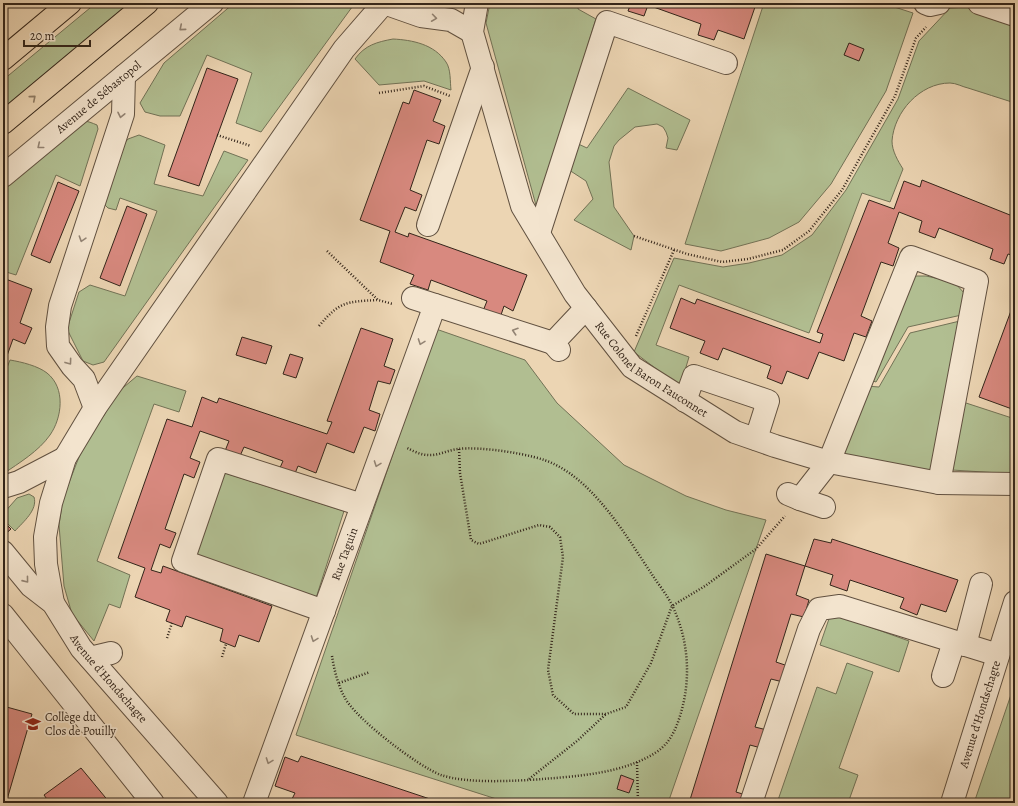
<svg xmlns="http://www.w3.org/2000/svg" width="1018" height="806" viewBox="0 0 1018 806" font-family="Alegreya,serif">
	<rect width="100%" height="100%" fill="#ecd5b3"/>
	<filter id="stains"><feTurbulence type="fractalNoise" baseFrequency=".005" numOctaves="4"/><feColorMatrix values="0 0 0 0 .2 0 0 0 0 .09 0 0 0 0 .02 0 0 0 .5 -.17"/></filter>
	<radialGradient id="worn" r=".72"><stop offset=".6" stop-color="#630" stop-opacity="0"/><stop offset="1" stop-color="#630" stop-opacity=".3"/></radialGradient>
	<g fill="#b1be91" stroke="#727256">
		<polygon points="96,3 135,3 3,112 3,80"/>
		<polygon points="234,3 355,3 261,132 236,123 252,73 207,55 180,116 160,116 145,112 140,103 164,63"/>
		<polygon points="490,3 579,3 578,9 596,19 537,209 486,23"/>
		<polygon points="764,3 882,3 913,13 886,91 831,184 799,222 769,238 721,251 685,244"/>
		<path d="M967,7l48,17v79c-16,-5 -31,-10 -47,-15 -5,-1 -12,-5 -18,-5 -30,0 -56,29 -58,58 0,10 6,20 11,28l-13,33 -28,-9 -53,140 -130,-48 -23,60 33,12 -9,30 -46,-35 40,-94 49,9 26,-4 33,-8 30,-20 34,-45 52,-91 21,-58 31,-33z"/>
		<path d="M393,39c19,1 41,5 53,23 5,7 4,20 5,28l-27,-9 -45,4 -24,-26c10,-14 22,-17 38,-20z"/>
		<polygon points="628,88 690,120 677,150 666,148 668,138 666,132 663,127 657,124 635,127 619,140 614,146 609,162 614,207 634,236 631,250 574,220 593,199 586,181 566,168 574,142 587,148"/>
		<path d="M83,121c5,0 9,2 14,4l1,4 -18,57 -24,-11 -40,100 -13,-4v-83z"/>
		<polygon points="139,135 165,145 154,184 203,196 224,151 248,160 104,362 93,365 83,361 67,329 79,292 90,285 125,296 157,211 120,198 116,210 108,208 103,203 122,146 128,139"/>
		<polygon points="915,276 926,276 954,282 966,295 966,314 908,327 876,382 867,379"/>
		<polygon points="964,320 935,476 840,458 866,386 879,387 910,333"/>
		<polygon points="436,329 525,360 557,403 624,465 686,496 726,510 766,520 668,803 509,803 296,735"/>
		<path d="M10,360c12,2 28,6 37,13 19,15 15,45 3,62 -11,16 -31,28 -47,39v-96z"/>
		<polygon points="137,376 186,391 179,412 154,404 97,561 130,575 120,608 109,604 94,641 72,614 64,586 59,525 63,498 79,457 99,416 118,392"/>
		<polygon points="963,402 1015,419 1015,474 952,470"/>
		<polygon points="222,472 344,511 316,598 194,558"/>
		<path d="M29,494l5,3c4,13 -11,25 -19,34l-12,-12v-5l14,-16z"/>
		<polygon points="831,613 909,641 899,672 820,645"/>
		<polygon points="847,663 873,672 839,768 858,775 848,803 777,803 817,687 836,694"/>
		<polygon points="1015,683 1015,803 974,803"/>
	</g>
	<g fill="#d8897f" stroke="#33251a">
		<polygon points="631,3 744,3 755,7 744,39 718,30 714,40 698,35 701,24 648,5 644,16 628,11"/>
		<polygon points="849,43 864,49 859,61 844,55"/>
		<polygon points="207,68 238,79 199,186 168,176"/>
		<polygon points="414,90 441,100 433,121 445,126 439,144 427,140 410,190 422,195 416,211 405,207 395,232 408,237 409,233 527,275 513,311 504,306 500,318 483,311 487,301 431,280 428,290 410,284 414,275 380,262 390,231 360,220 403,102 409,104"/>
		<polygon points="922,180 1015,217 1015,256 1008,254 1004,264 990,259 993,249 939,228 935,238 919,232 922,221 899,212 888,243 899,248 893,266 881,262 861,316 872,321 866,337 854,333 844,361 819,352 808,379 787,371 782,384 767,378 771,366 723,348 718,360 700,353 705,341 670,328 681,298 695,304 697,299 820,343 823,334 817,332 869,200 894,209 904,181 920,187"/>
		<polygon points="58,182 79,191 50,263 31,255"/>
		<polygon points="127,206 147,214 120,286 100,278"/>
		<polygon points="3,278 32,289 20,323 32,328 25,344 13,339 3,367"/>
		<polygon points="1015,300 1015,402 1012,409 979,397"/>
		<polygon points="361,328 393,339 384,366 395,370 390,384 378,381 369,410 380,414 375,431 364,427 354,453 327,443 316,473 298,466 294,476 279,470 283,461 244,447 240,456 225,451 229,441 200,431 190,458 200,462 194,478 184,474 165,529 176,533 170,548 160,544 151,570 161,573 163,566 272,606 259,642 239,635 235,647 220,641 223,629 186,616 182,627 166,621 170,610 135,597 145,568 118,558 167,419 192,427 202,397 217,403 219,398 327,434 332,422 327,421"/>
		<polygon points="242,337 272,346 266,364 236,355"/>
		<polygon points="290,354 303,358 296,378 283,374"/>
		<polygon points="3,521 11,529 3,536"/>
		<polygon points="814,539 831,543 832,539 958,580 946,612 921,604 917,615 900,608 904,598 850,580 847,591 830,585 833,575 805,566"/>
		<polygon points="766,554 805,566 796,595 809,600 804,617 791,614 776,662 788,666 783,682 771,679 755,727 767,730 761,748 750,745 736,792 746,795 744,803 689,803"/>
		<polygon points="3,706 32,714 6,803 3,803"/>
		<polygon points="301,756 442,803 323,803 311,799 310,803 290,803 295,793 275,786 285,757 298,762"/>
		<polygon points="81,768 110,803 48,803 49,802 44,795"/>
		<polygon points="621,775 634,780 629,793 617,789"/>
	</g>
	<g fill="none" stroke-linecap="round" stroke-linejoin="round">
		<defs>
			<g id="minor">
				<polyline points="384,3 421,16 451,20 472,32"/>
				<path id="s1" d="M477,3l-5,29 50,174 53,88 57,73 103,65 40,14 54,16 110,21 76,1"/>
				<polyline points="925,3 930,5 939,3"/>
				<polyline points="979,3 1015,15"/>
				<path id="s2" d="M3,176l209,-173"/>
				<polyline points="428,225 483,67"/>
				<polyline points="539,233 607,22 726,63"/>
				<polyline points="413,298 553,343"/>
				<polyline points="559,350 553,343 586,308"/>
				<polyline points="685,401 694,376 768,401 756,439"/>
				<polyline points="95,408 84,379 72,366 58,346 57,327 60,306 123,114 124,76"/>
				<polyline points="3,487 19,482 65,458"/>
				<polyline points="788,494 800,499 829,462 911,257 977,281 939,483"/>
				<polyline points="800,499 824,507"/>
				<path id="s3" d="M3,552l28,34 22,17 28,45 136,155"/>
				<polyline points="53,603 46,564 45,537 51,503 65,458 95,408 344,49 384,3"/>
				<polyline points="324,611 183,561 218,459 362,505"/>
				<polyline points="3,615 153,803"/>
				<polyline points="965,645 981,584"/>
				<polyline points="90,658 111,653"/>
				<polyline points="943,676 954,642"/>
				<path id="s4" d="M254,803l181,-498"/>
				<polyline points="751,803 809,629 819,609 840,606 998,655"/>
				<path id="s5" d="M952,803l63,-201"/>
			</g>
			<g id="major">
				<polyline points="3,59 70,3"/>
				<polyline points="3,123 147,3"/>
			</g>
		</defs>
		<use href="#minor" stroke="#615140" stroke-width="24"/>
		<use href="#major" stroke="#33251a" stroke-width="24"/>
		<g stroke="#33251a" stroke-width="2.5" stroke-dasharray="1 2" stroke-linecap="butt">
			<polyline points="379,93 424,86 450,96"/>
			<polyline points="217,135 251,146"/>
			<polyline points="634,236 687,254 722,262 748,259 783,250 809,231 842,190 866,147 895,96 916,38 926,27"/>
			<polyline points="327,251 378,300 393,304"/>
			<path d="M319,326c21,-25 27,-24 58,-26"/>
			<polyline points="636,336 674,250"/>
			<polyline points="459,449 460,473 471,540 479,544 539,525 550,527 560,537 563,557 548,670 553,695 574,714 606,714 626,707 651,663 672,606 705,586 756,549 785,516"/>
			<polyline points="167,638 172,623"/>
			<path d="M332,656c2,13 6,30 13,42 11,21 74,69 96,77 26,9 74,6 102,4 37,-3 83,-6 115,-28 14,-10 20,-27 24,-42 9,-34 6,-71 -10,-104 -5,-10 -13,-20 -19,-29 -26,-39 -57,-92 -99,-112 -19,-10 -75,-18 -96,-15 -10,1 -20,7 -30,6 -7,0 -15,-4 -21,-7"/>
			<polyline points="222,657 226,644"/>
			<polyline points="339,683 370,672"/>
			<polyline points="637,762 638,803"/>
			<polyline points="529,779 577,741 606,714"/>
		</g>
		<use href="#minor" stroke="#f3e4ce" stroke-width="22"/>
		<use href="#major" stroke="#ecd5b3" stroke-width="22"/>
	</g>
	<defs><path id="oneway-chevron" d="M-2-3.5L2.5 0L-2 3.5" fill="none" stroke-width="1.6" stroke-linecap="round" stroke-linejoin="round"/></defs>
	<g stroke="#938474">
		<use href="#oneway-chevron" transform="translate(434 18) rotate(8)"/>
		<use href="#oneway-chevron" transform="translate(182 28) rotate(140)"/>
		<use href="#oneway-chevron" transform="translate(121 115) rotate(102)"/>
		<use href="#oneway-chevron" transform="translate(40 146) rotate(141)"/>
		<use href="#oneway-chevron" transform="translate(82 239) rotate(108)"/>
		<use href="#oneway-chevron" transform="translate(515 331) rotate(-162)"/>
		<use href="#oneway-chevron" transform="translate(421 342) rotate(110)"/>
		<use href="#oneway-chevron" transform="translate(69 362) rotate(54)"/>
		<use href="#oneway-chevron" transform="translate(377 464) rotate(110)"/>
		<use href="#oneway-chevron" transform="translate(26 580) rotate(51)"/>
		<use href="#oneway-chevron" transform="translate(314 639) rotate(110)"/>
		<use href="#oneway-chevron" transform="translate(269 761) rotate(110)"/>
	</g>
	<use stroke="#907d66" href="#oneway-chevron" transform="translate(33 98) rotate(-40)"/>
	<defs>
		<symbol id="school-bare" viewBox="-9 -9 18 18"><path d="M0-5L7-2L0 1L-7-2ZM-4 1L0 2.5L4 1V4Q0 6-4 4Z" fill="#8f2418" stroke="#f3e4ce" stroke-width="2.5" paint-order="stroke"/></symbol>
	</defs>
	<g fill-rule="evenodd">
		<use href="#school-bare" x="22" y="713" width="22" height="22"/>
	</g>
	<g text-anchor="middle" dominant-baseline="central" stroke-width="3.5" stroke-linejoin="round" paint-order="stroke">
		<g font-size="12" fill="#33251a" stroke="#f3e4ce">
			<text stroke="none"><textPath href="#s2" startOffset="124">Avenue de Sébastopol</textPath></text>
			<text stroke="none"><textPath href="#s1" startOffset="422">Rue Colonel Baron Fauconnet</textPath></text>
			<text stroke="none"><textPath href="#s4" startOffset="265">Rue Taguin</textPath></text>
			<text stroke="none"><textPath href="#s3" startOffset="166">Avenue d'Hondschagte</textPath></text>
			<text stroke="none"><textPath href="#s5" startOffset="93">Avenue d'Hondschagte</textPath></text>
		</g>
		<g font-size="12" fill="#33251a" stroke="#f3e4ce" text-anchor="start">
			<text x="45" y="717">Collège du<tspan x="45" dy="14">Clos de Pouilly</tspan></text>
		</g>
	</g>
	<rect width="1018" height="806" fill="none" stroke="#ecd5b3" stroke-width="16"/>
	<rect x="4" y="4" width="1010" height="798" fill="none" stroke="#33251a" stroke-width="2"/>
	<rect x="8" y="8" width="1002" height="790" fill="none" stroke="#33251a"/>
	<path d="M24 40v6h66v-6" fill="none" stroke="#33251a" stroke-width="2"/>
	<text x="30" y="40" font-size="12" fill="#33251a" stroke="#f3e4ce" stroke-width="3" paint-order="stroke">20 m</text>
	<rect width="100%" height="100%" filter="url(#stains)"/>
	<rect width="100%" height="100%" fill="url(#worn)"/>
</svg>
